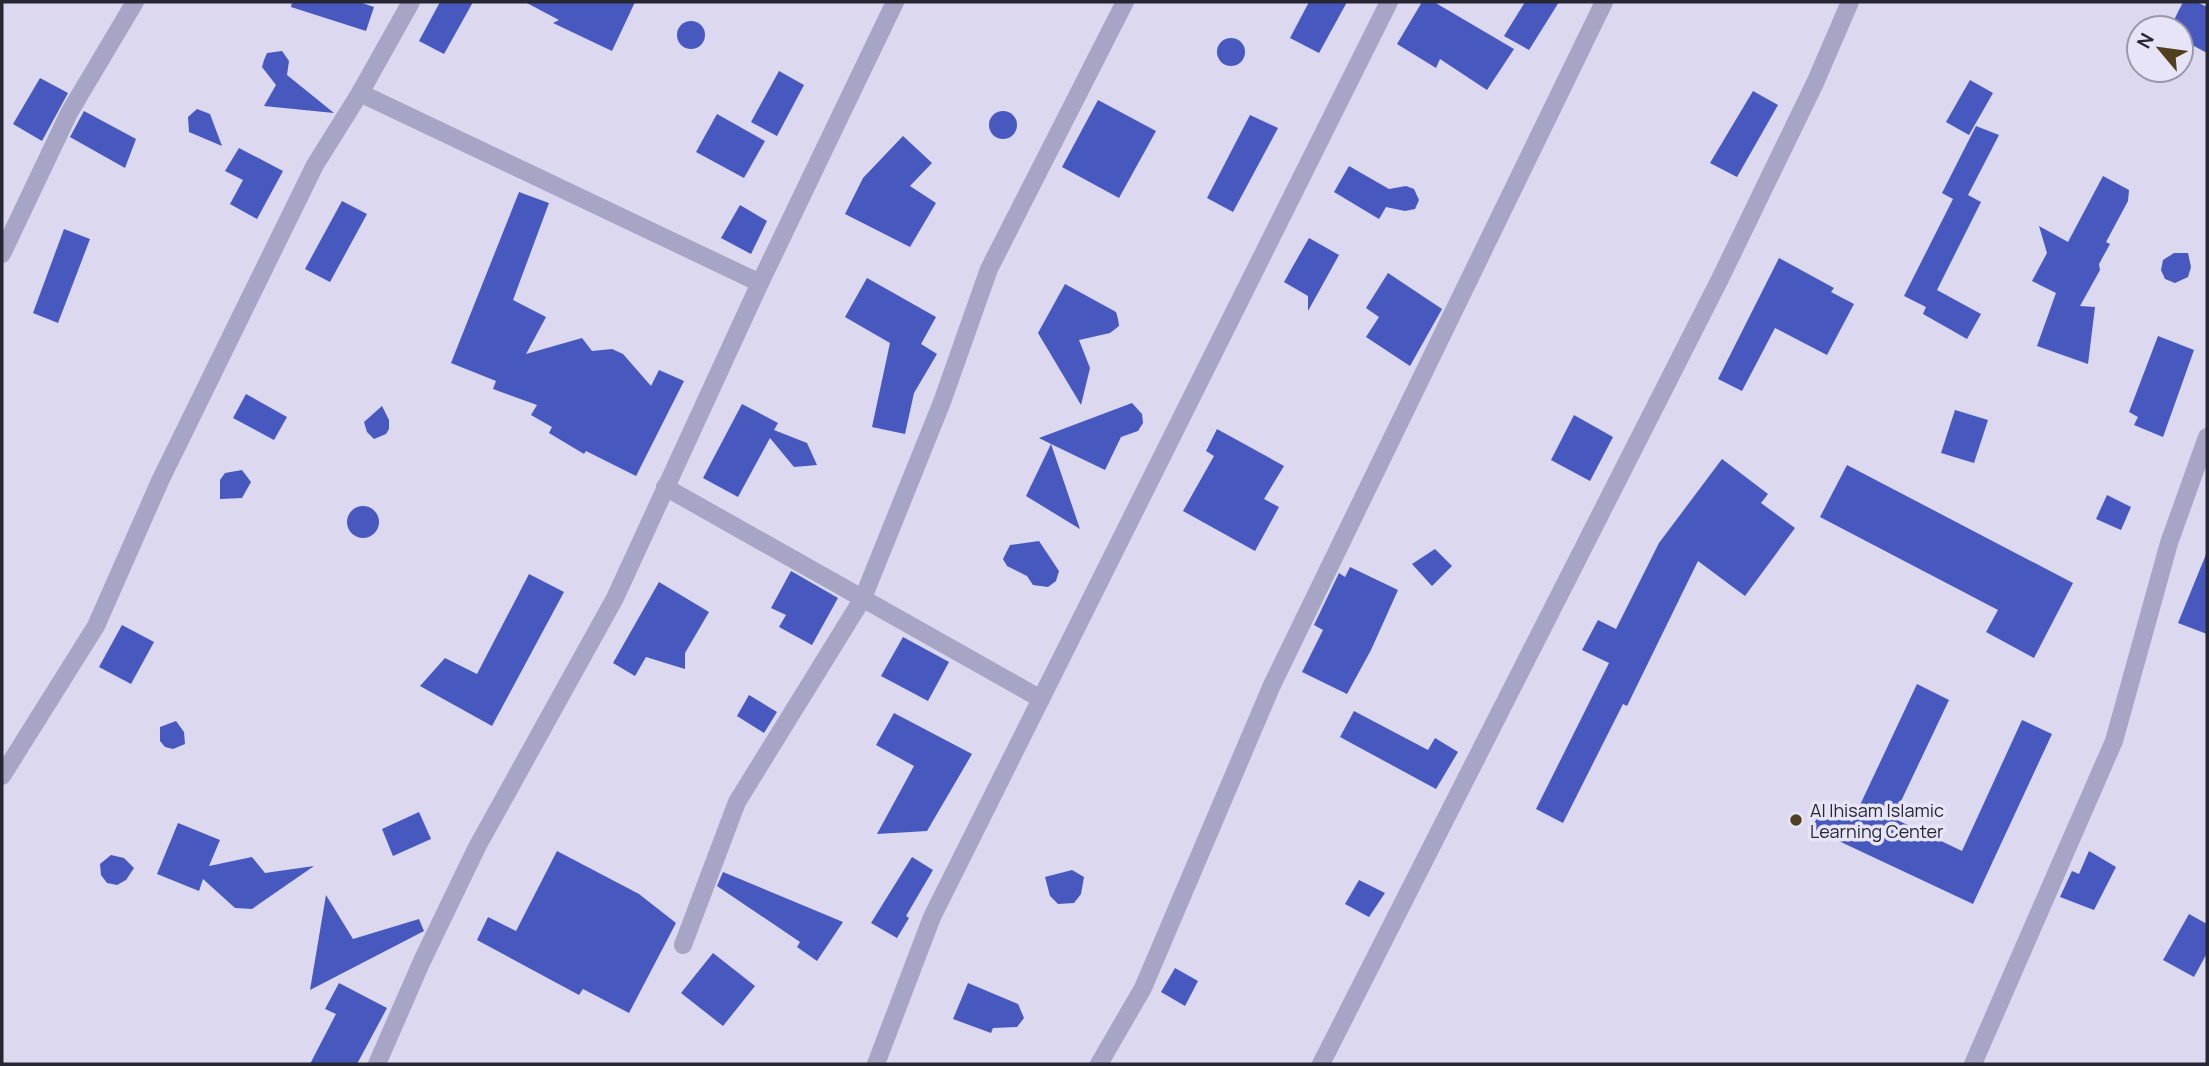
<svg xmlns="http://www.w3.org/2000/svg" width="2209" height="1066" viewBox="0 0 2209 1066" font-family="Manrope,sans-serif">
	<rect width="100%" height="100%" fill="#dbd8ef"/>
	<g fill="#4759bf">
		<polygon points="292,2 359,2 374,7 366,31 291,7"/>
		<polygon points="440,2 473,2 444,54 419,41"/>
		<polygon points="525,2 635,2 612,51 553,23 559,20"/>
		<polygon points="1309,2 1347,2 1319,53 1290,38"/>
		<polygon points="1422,2 1434,2 1514,49 1487,90 1440,59 1436,68 1397,44"/>
		<polygon points="1525,2 1559,2 1529,50 1504,36"/>
		<polygon points="2183,2 2197,2 2207,7 2207,53 2181,39 2181,28 2170,28"/>
		<circle cx="691" cy="35" r="14"/>
		<circle cx="1231" cy="52" r="14"/>
		<polygon points="282,51 289,61 287,75 334,113 264,106 276,85 262,67 264,60 267,53"/>
		<polygon points="779,71 804,85 777,136 751,122"/>
		<polygon points="40,78 68,93 42,141 13,124"/>
		<polygon points="1970,80 1993,93 1969,135 1946,122"/>
		<polygon points="1753,91 1778,105 1737,177 1710,163"/>
		<polygon points="1098,100 1156,131 1119,198 1062,167"/>
		<polygon points="197,109 210,114 222,146 189,132 188,117"/>
		<polygon points="84,111 136,139 125,168 70,137"/>
		<circle cx="1003" cy="125" r="14"/>
		<polygon points="717,114 765,141 744,178 696,152"/>
		<polygon points="1250,115 1278,128 1233,212 1207,198"/>
		<polygon points="1976,126 1999,135 1968,195 1981,202 1937,290 1981,314 1967,339 1923,314 1926,307 1904,296 1953,199 1942,193"/>
		<polygon points="903,136 932,163 910,186 936,203 910,247 845,214 863,178"/>
		<polygon points="239,148 283,171 257,219 230,204 243,180 225,171"/>
		<polygon points="1349,166 1389,189 1406,186 1414,189 1419,200 1415,209 1405,211 1386,207 1379,219 1334,192"/>
		<polygon points="2103,176 2129,190 2128,201 2106,242 2110,244 2099,264 2100,270 2080,306 2095,307 2088,364 2037,346 2056,293 2032,281 2047,253 2039,226 2068,242"/>
		<polygon points="519,192 549,203 513,300 546,317 526,354 582,338 592,351 612,349 623,354 651,386 659,370 684,381 636,476 586,451 584,454 549,433 552,427 531,415 537,405 493,389 496,381 451,363"/>
		<polygon points="342,201 367,214 330,282 305,269"/>
		<polygon points="740,205 767,221 751,254 721,238"/>
		<polygon points="64,229 90,239 58,323 33,313"/>
		<polygon points="1309,238 1339,255 1308,311 1308,296 1284,282"/>
		<polygon points="2188,253 2191,267 2188,277 2175,283 2165,279 2161,270 2163,260 2174,253"/>
		<polygon points="1779,258 1834,288 1831,292 1854,304 1827,355 1775,328 1742,391 1718,379"/>
		<polygon points="1388,273 1442,309 1410,366 1366,337 1379,317 1366,308"/>
		<polygon points="867,278 936,317 921,344 937,354 914,393 905,434 872,427 890,343 845,317"/>
		<polygon points="1065,284 1116,312 1118,319 1119,326 1110,333 1079,340 1090,368 1081,405 1038,333"/>
		<polygon points="2158,336 2194,350 2163,437 2134,425 2138,417 2129,412"/>
		<polygon points="246,394 287,417 274,440 233,418"/>
		<polygon points="1132,403 1142,414 1143,423 1138,431 1121,437 1105,470 1051,444 1080,529 1026,496 1051,444 1039,438"/>
		<polygon points="742,404 778,423 774,430 807,443 817,465 794,467 770,438 738,497 703,478"/>
		<polygon points="382,406 389,420 389,429 386,434 374,439 367,432 364,422"/>
		<polygon points="1955,410 1988,420 1974,463 1941,453"/>
		<polygon points="1574,415 1613,437 1590,481 1551,460"/>
		<polygon points="1217,429 1284,466 1264,499 1279,507 1255,551 1183,511 1214,456 1206,451"/>
		<polygon points="1722,459 1768,494 1761,503 1795,528 1745,596 1698,561 1627,706 1623,704 1563,823 1536,809 1609,663 1582,650 1598,620 1616,629 1659,543"/>
		<polygon points="1847,465 2073,583 2034,658 1986,632 1998,610 1820,517"/>
		<polygon points="242,470 251,482 242,498 220,499 220,480 225,473"/>
		<polygon points="2107,495 2131,507 2121,530 2096,519"/>
		<circle cx="363" cy="522" r="16"/>
		<polygon points="1039,541 1059,571 1056,581 1048,587 1033,585 1027,576 1007,566 1003,559 1010,545"/>
		<polygon points="1435,549 1452,566 1432,586 1412,564"/>
		<polygon points="2207,552 2207,634 2178,623"/>
		<polygon points="1350,567 1398,590 1371,650 1347,694 1302,672 1323,630 1314,625 1339,573 1345,577"/>
		<polygon points="791,571 838,598 812,645 779,627 786,615 771,608"/>
		<polygon points="529,574 564,592 492,726 420,686 445,658 477,674"/>
		<polygon points="659,582 709,612 685,653 685,669 646,657 635,676 613,663"/>
		<polygon points="122,625 154,642 131,684 99,667"/>
		<polygon points="903,637 949,662 928,701 881,676"/>
		<polygon points="1917,684 1949,700 1893,818 1962,851 2022,720 2052,734 1973,904 1811,828 1825,806 1852,822"/>
		<polygon points="749,695 777,712 764,733 737,716"/>
		<polygon points="1354,711 1428,750 1435,738 1458,752 1436,789 1340,737"/>
		<polygon points="894,713 972,754 927,831 877,834 914,766 876,745"/>
		<polygon points="176,721 184,732 185,744 173,749 165,747 160,741 160,727"/>
		<polygon points="419,812 431,839 393,856 382,829"/>
		<polygon points="178,823 220,840 209,866 252,857 265,873 314,866 252,909 235,908 203,879 199,891 157,874"/>
		<polygon points="557,851 639,894 676,923 629,1013 583,989 579,995 477,940 488,917 516,931"/>
		<polygon points="2089,851 2116,867 2094,910 2060,897 2072,871 2079,874"/>
		<polygon points="111,855 124,858 134,868 126,880 117,885 107,883 101,875 100,864"/>
		<polygon points="912,857 933,870 906,916 909,918 897,938 871,923"/>
		<polygon points="1072,870 1084,877 1081,894 1074,903 1058,904 1050,896 1045,877"/>
		<polygon points="723,872 843,922 817,961 797,947 800,942 717,886"/>
		<polygon points="1359,880 1385,893 1369,917 1345,904"/>
		<polygon points="326,895 353,939 419,919 424,931 310,990"/>
		<polygon points="2189,914 2207,924 2207,953 2194,977 2163,960"/>
		<polygon points="713,953 755,986 723,1026 681,993"/>
		<polygon points="1175,968 1198,981 1185,1006 1161,992"/>
		<polygon points="339,983 387,1008 357,1064 310,1064 336,1014 325,1009"/>
		<polygon points="968,983 1018,1004 1024,1018 1017,1027 993,1028 991,1033 953,1019"/>
	</g>
	<g fill="none" stroke-linecap="round" stroke-linejoin="round">
		<g stroke="#a7a5c6" stroke-width="18">
			<polyline points="360,93 760,283"/>
			<polyline points="2,254 69,113 135,2"/>
			<polyline points="665,487 1041,699"/>
			<polyline points="2,776 96,626 160,481 315,165 360,93 411,2"/>
			<polyline points="683,945 737,802 863,598 942,402 989,269 1125,2"/>
			<polyline points="377,1064 422,961 477,847 615,598 760,283 895,2"/>
			<polyline points="876,1064 932,917 1389,2"/>
			<polyline points="1099,1064 1143,988 1272,685 1604,2"/>
			<polyline points="1321,1064 1720,279 1815,83 1850,2"/>
			<polyline points="1973,1064 2114,741 2169,543 2207,437"/>
		</g>
	</g>
	<circle fill="#51401e" stroke="#e7e4f7" stroke-width="2.5" cx="1796" cy="820" r="7"/>
	<g text-anchor="middle" dominant-baseline="central" stroke-width="7" stroke-linejoin="round" paint-order="stroke">
		<g font-size="18" fill="#262733" stroke="#e7e4f7" text-anchor="start">
			<text x="1810" y="810">Al Ihisam Islamic<tspan x="1810" dy="21">Learning Center</tspan></text>
		</g>
	</g>
	<rect width="2209" height="1066" fill="none" stroke="#262733" stroke-width="7"/>
	<g transform="translate(2160 49) rotate(299)"><circle r="33" fill="#e7e4f7" stroke="#9a98a9" stroke-width="2"/>
	<path d="M0-5L12 26L0 18L-12 26Z" fill="#51401e"/>
	<text y="-10" font-size="19" font-weight="bold" text-anchor="middle" fill="#262733">N</text>
	</g>
</svg>
